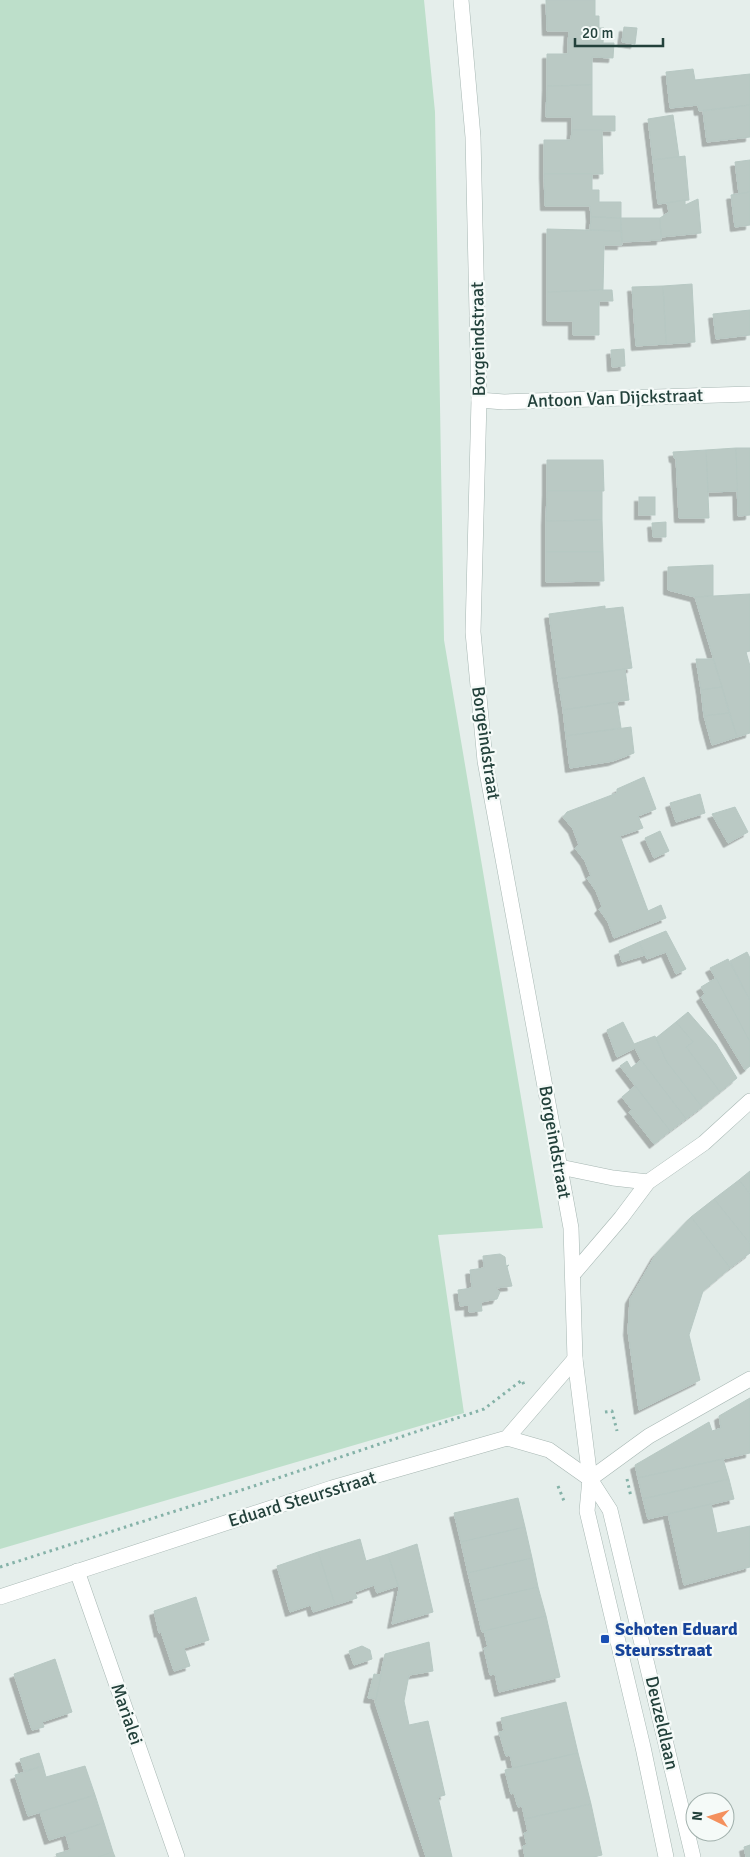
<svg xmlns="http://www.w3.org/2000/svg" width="750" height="1857" viewBox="0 0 750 1857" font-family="Signika,sans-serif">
	<defs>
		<filter id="shadow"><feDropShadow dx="-4.5" dy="4.5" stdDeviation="0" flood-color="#0004"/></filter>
	</defs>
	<rect width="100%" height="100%" fill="#e5eeeb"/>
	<polygon fill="#bddfca" points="0,0 424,0 435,112 444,640 543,1228 438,1235 464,1413 0,1549"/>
	<g fill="#bac9c4" stroke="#b7c8c3" filter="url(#shadow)">
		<polygon points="546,0 595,0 595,16 599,16 599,28 604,28 603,43 568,43 569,31 547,31"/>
		<polygon points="624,27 637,28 635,44 622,42"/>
		<polygon points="568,43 614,43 613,58 592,57 592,85 547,86 547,54 568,54"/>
		<polygon points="693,69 695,80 750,74 750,105 699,111 698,105 670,108 666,72"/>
		<polygon points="592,85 592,116 615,116 615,131 572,130 572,117 546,117 547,86"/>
		<polygon points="750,105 750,137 707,142 703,111"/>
		<polygon points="673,115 679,157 653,160 648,119"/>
		<polygon points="572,130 602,130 603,174 544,174 544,140 571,140"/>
		<polygon points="685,156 689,200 658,204 653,160"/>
		<polygon points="750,160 750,192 739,194 735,162"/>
		<polygon points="544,174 592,174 592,190 599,190 599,202 621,202 621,218 591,217 590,206 545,206"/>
		<polygon points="750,192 750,225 735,227 731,195"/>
		<polygon points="698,199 701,233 661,237 660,218 669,212 667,203 685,200 685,205"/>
		<polygon points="591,217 621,218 621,231 590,230"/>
		<polygon points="621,218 660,218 661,240 622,242"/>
		<polygon points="547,229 621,231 622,245 604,245 603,290 547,292"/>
		<polygon points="692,284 695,342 666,344 663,286"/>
		<polygon points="663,286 666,344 636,346 632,287"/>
		<polygon points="603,290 612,290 613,301 599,301 599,335 573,335 573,321 547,321 547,292"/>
		<polygon points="750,310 750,335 716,339 713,314"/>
		<polygon points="624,349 625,366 612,367 611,350"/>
		<polygon points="736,448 738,491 708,492 706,450"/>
		<polygon points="736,448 750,448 750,515 738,516"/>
		<polygon points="706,450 709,518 679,518 676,458 674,458 673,452"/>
		<polygon points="547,460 603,460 604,491 547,491"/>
		<polygon points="547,491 602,491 602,520 546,521"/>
		<rect x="639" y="497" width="16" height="18"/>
		<polygon points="602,520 603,552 546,552 546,521"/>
		<polygon points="666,522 666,537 653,537 652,523"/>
		<polygon points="546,552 603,552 604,581 546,582"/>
		<polygon points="713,565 713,596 695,597 668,590 668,567"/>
		<polygon points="750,594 750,651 746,652 750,666 750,733 737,737 695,597"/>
		<polygon points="605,606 605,609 623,607 632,668 558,679 549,614"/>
		<polygon points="696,659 713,659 722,687 701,690"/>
		<polygon points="625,669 629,700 563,710 558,679"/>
		<polygon points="722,687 729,713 704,716 701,690"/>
		<polygon points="617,702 621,728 566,736 563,710"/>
		<polygon points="729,713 737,737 712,745 704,716"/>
		<polygon points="631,727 634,753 613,761 570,768 566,736"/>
		<polygon points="644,777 656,809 638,816 643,828 620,836 648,911 661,905 666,918 614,938 608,922 599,909 602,906 596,891 587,878 591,876 585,861 575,848 579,845 573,829 563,817 567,812 617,793 617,789"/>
		<polygon points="700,794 705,813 676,822 670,803"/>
		<polygon points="735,807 748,832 728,843 712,814"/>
		<polygon points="660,831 669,851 654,858 645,838"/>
		<polygon points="666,931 686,969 676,974 666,952 647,959 639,942"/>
		<polygon points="639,942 645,955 622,962 619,951"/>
		<polygon points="747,952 750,958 750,1001 730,961"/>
		<polygon points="728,959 750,1001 750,1042 710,968"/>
		<polygon points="716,978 750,1042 750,1066 745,1070 701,997 705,994 701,987"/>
		<polygon points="688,1012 716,1044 737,1078 720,1092 686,1047 693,1042 676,1022"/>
		<polygon points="623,1022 634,1044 655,1036 667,1062 702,1107 686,1119 641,1060 635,1048 617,1057 607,1030"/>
		<polygon points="676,1022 693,1042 686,1047 720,1092 702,1107 667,1062 656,1038"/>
		<polygon points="641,1060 686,1119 670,1131 620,1066 627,1061 631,1068"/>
		<polygon points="635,1086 670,1131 654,1144 629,1112 632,1110 622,1097"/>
		<polygon points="750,1171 750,1194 739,1180"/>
		<polygon points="739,1180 750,1194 750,1244 714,1199"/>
		<polygon points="714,1199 750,1244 750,1253 730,1268 691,1217"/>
		<polygon points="691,1217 730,1268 703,1291 689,1335 700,1380 639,1410 628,1331 630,1299 656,1254"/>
		<polygon points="500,1254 505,1257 506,1266 509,1265 507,1267 512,1286 496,1288 500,1292 497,1299 481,1302 482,1311 469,1312 469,1305 460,1306 458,1290 472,1288 470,1270 484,1268 483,1256"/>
		<polygon points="750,1398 750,1453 638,1478 635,1465 709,1422 712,1431 721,1428 719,1416"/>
		<polygon points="723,1459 729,1479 643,1499 638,1478"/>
		<polygon points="729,1479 734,1499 648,1519 643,1499"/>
		<polygon points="518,1498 525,1527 461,1542 454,1513"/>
		<polygon points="711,1504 717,1533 750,1526 750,1567 684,1585 668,1514"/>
		<polygon points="525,1527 532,1558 468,1573 461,1542"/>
		<polygon points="360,1539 366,1561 388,1554 398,1586 377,1593 374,1585 355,1592 357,1598 335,1605 318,1552"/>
		<polygon points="417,1544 433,1612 392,1624 399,1588 388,1554"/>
		<polygon points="318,1552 335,1605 313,1612 311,1605 290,1612 277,1566"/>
		<polygon points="532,1558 538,1587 475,1602 468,1573"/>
		<polygon points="538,1587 546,1616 482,1632 475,1602"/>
		<polygon points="196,1597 209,1640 184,1648 190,1666 174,1671 161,1632 159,1633 154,1611"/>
		<polygon points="546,1616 560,1677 499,1692 495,1674 490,1675 484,1648 488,1647 484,1631"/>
		<polygon points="429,1642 433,1671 409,1675 404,1701 409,1725 428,1721 445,1795 438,1797 452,1857 426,1857 375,1702 385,1654"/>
		<polygon points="362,1646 370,1650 372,1659 354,1665 349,1651"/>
		<polygon points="55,1659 72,1712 42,1722 44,1727 32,1730 14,1674"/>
		<polygon points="374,1674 381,1675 376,1699 368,1698"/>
		<polygon points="566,1702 578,1753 513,1768 510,1755 506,1756 499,1732 504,1731 501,1718"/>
		<polygon points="39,1753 43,1766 24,1771 20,1759"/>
		<polygon points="578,1753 591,1804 525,1819 522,1806 518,1807 514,1793 511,1794 505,1770"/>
		<polygon points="43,1766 46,1777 85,1766 95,1795 28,1816 15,1775"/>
		<polygon points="95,1795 104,1823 49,1840 40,1812"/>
		<polygon points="591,1804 602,1855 593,1857 525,1857 523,1846 527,1845 524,1833 528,1832 525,1819"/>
		<polygon points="104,1823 113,1852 98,1857 57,1857 56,1854 70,1850 66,1835"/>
		<polygon points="750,1845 750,1857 746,1857 744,1847"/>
		<polygon points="113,1852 115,1857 98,1857"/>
	</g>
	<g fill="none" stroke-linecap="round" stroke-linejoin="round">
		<defs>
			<g id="minor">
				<polyline points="461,0 473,137 479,400 473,632 485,761 571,1228 575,1359 590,1479 587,1511 643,1747 666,1857"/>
				<polyline points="479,400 504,402 750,394"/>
				<polyline points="560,1167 613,1178 648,1182"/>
				<polyline points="574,1273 621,1218 648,1182 704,1143 750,1101"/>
				<polyline points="507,1438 549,1450 590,1479 610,1510 693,1857"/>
				<polyline points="590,1479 649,1436 750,1379"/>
				<polyline points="77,1571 177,1857"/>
				<polyline points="0,1597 332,1488 507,1438 575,1359"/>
			</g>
		</defs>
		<use href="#minor" stroke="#a7b7b3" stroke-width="16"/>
		<g stroke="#85b2a8" stroke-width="3" stroke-dasharray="2.5 4" stroke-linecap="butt">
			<polyline points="605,1412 612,1411 617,1431"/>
			<polyline points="627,1479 631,1497"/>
			<polyline points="558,1486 564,1501"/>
			<polyline points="0,1567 254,1486 484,1409 522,1380 524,1385"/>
		</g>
		<use href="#minor" stroke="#fff" stroke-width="15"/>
	</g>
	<rect fill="#1a4fb4" stroke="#f5faf8" stroke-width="2" x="600" y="1634" width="10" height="10" rx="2.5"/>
	<g text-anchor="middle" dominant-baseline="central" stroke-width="4.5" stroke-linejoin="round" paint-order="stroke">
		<g font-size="18" fill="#23413b" stroke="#f5faf8">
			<text transform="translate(478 339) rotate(-91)">Borgeindstraat</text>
			<text transform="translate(615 398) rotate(-2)">Antoon Van Dijckstraat</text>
			<text transform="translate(486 743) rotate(82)">Borgeindstraat</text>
			<text transform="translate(555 1142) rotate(80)">Borgeindstraat</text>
			<text transform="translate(302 1499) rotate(-17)">Eduard Steursstraat</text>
			<text transform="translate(127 1714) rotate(71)">Marialei</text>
			<text transform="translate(662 1723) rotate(77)">Deuzeldlaan</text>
		</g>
		<g font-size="18" font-weight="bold" fill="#164399" stroke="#f5faf8" text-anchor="start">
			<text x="615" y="1629">Schoten Eduard<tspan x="615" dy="21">Steursstraat</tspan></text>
		</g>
	</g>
	<g transform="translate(710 1817) rotate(275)"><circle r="24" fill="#f5faf8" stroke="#a1b0ac"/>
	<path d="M0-4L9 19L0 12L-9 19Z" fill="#f4905d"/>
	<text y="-8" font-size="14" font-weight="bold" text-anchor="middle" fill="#23413b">N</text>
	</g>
	<path d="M575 38v8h88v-8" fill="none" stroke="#23413b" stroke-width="2.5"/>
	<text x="582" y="38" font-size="15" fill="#23413b" stroke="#f5faf8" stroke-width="4" paint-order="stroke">20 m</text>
</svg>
